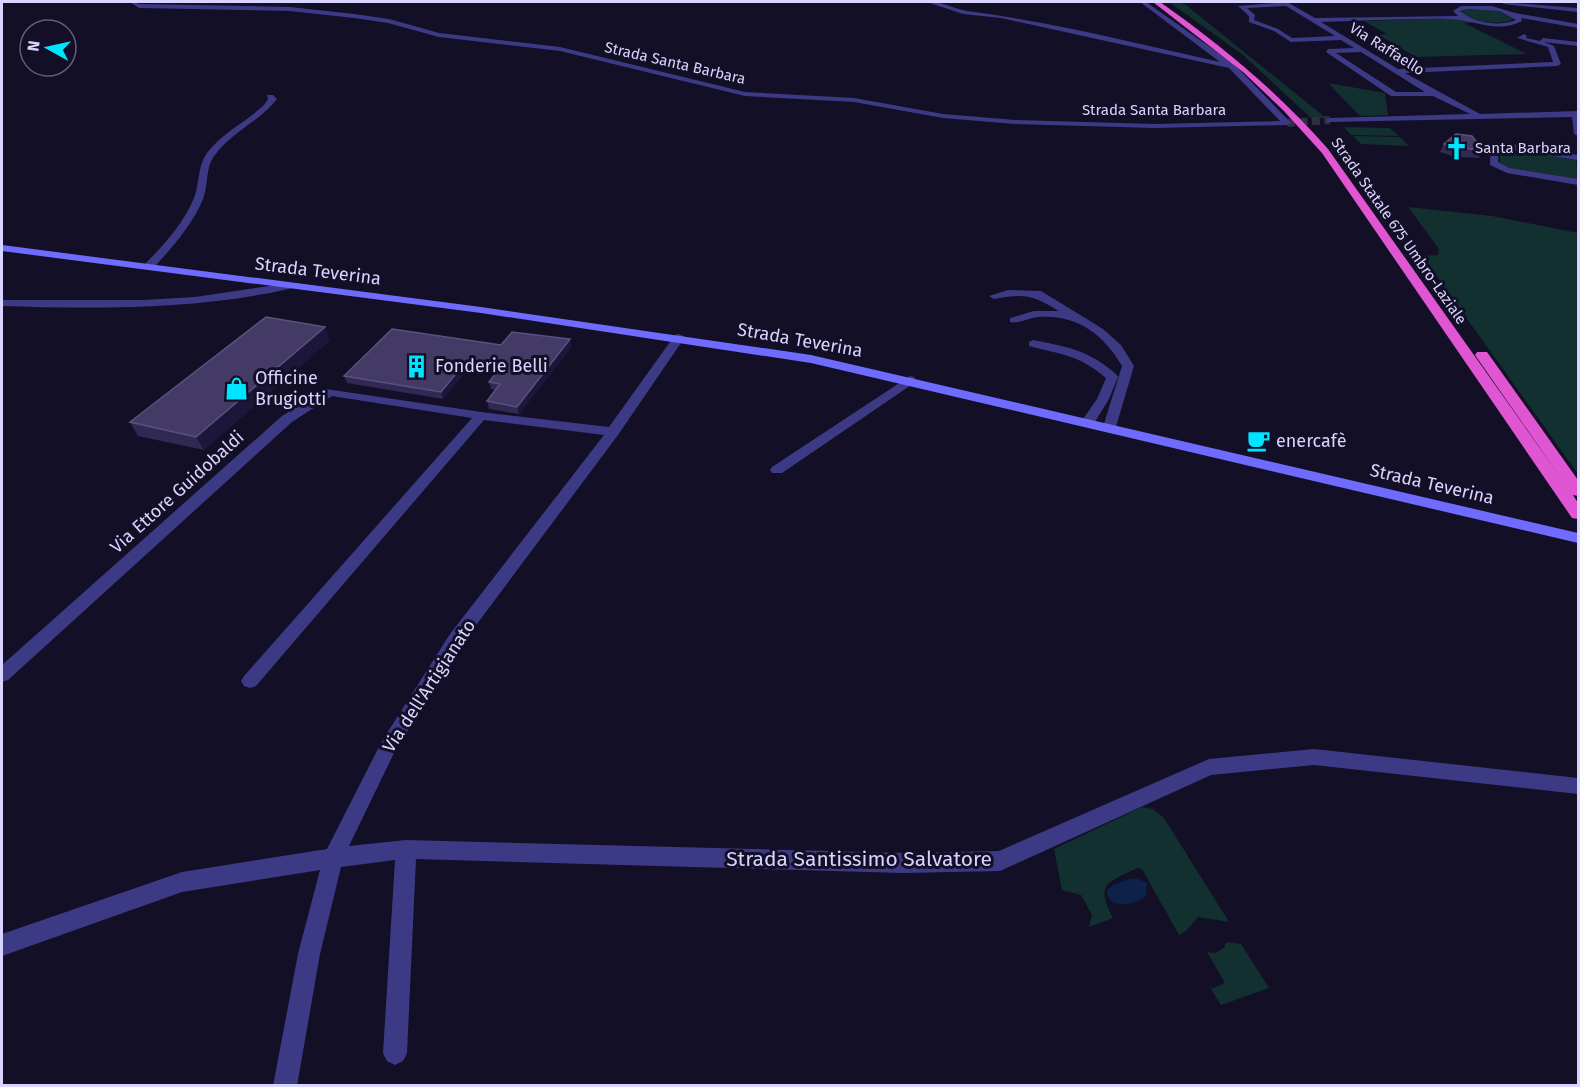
<svg xmlns="http://www.w3.org/2000/svg" width="1580" height="1087" viewBox="0 0 1580 1087" font-family="'Fira Sans',sans-serif">
	<rect width="100%" height="100%" fill="#130f26"/>
	<g fill="#12302f">
		<polygon points="1169,2 1180,2 1186,5 1326,118 1311,118 1243,55"/>
		<path d="M1468,9l30,2 15,8c-14,8 -37,2 -50,-5l-1,-3z"/>
		<polygon points="1454,18 1475,22 1464,23 1527,54 1416,57 1379,35 1387,34 1364,21"/>
		<polygon points="1328,83 1385,93 1388,115 1360,116"/>
		<polygon points="1344,127 1390,128 1399,136 1351,135"/>
		<polygon points="1353,136 1400,137 1409,146 1361,144"/>
		<polygon points="1500,148 1576,159 1578,180 1508,169 1500,164"/>
		<polygon points="1408,207 1492,216 1578,233 1578,474 1422,256 1438,255 1439,249"/>
		<path d="M1142,807l11,2 11,9 65,104 -31,-5 -12,14 -7,4 -37,-66 -5,-1c-30,15 -42,15 -24,50l-24,9 3,-12 -11,-20 -19,-5 -8,-41z"/>
		<polygon points="1226,942 1241,944 1269,988 1221,1005 1211,989 1225,983 1207,952 1215,953 1224,948"/>
	</g>
	<path fill="#0c2248" d="M1129,879h9l9,4 -1,13c-11,8 -20,9 -33,7l-6,-8v-4l6,-6z"/>
	<g fill="none" stroke-linecap="round" stroke-linejoin="round">
		<polyline stroke="#312d47" stroke-width="8" stroke-dasharray="8 4.5" stroke-linecap="butt" points="1287,123 1330,120"/>
		<g fill="#3d3a85" fill-rule="evenodd">
			<path d="M130,2l10,2 150,3 64,7 35,5 50,14 121,14 185,45 109,6 89,16 72,6 139,4 126,-3 -51,-53 -228,-50 -38,-4 -36,-12c13,-2 26,7 40,9 85,11 169,32 253,51l-80,-60h6l88,62 57,59 -4,2 -133,3 -139,-4 -72,-6 -89,-16 -109,-6 -185,-45 -121,-14 -51,-14 -34,-5 -64,-7 -151,-3z"/>
			<path d="M1287,2l28,16 143,-2 -5,-5 8,-5h31l23,7 63,11v4l-57,-10 1,3c-24,13 -47,-1 -72,-2 -43,-1 -86,2 -129,3l77,47 155,-7 -5,-15 -31,-9 7,-4 3,2 -1,2 14,3 3,-3 35,4v4l-34,-4 10,4 7,18 -4,2 -152,7 75,41 98,-3v25l-4,-2 -2,-17 -245,5 -1,-2 4,-2 140,-4 -37,-18h-42l-65,-44 2,-3 26,-1 -13,-8 -50,2 -17,-11 -25,-9v-6l-11,-10zM1286,6l49,30 -43,2 -14,-9 -24,-9 1,-5 -8,-7zM1468,9l31,2 17,9c-17,7 -42,3 -56,-9zM1361,52l64,40h-29l-60,-39z"/>
			<polygon points="1501,2 1578,8 1578,12 1504,4"/>
			<path d="M267,95h6l4,4c-17,22 -45,33 -62,56 -10,12 -6,29 -12,44 -9,23 -28,45 -45,64l-6,6h-8v-4c19,-19 40,-42 50,-67 6,-15 3,-31 13,-45 15,-20 39,-31 57,-48l4,-6z"/>
			<polygon points="1498,142 1578,155 1578,160 1499,148 1498,162 1509,168 1578,179 1578,185 1507,173 1490,165 1491,146"/>
			<path d="M289,283l4,1v4c-94,22 -195,21 -291,18v-6h141l52,-3z"/>
			<path d="M1008,290l33,1 62,38 18,16 13,21 -19,64 -5,1 -7,-4 19,-61c-19,-33 -46,-52 -84,-49 -10,1 -19,7 -28,5v-4l24,-7h25c-26,-16 -35,-18 -65,-12l-5,-3z"/>
			<polygon points="679,334 685,337 618,435 462,644 394,753 349,846 406,840 903,853 999,851 1209,759 1314,749 1578,778 1578,794 1314,765 1211,775 1000,871 903,873 416,859 407,1053 403,1061 395,1065 387,1061 383,1053 395,860 341,867 320,954 297,1086 273,1086 298,954 320,870 182,892 2,956 2,934 182,872 327,849 382,741 450,634 604,435 484,420 256,686 250,688 244,686 241,681 244,676 472,418 332,396 292,422 8,680 2,682 2,665 282,416 326,389 481,412 609,427 675,335"/>
			<path d="M1033,340c36,7 55,10 83,34l2,3 -9,22 -16,26h-10l-2,-3 16,-23 9,-21c-28,-24 -44,-23 -77,-32v-4z"/>
			<polygon points="910,376 914,377 916,380 914,383 782,473 772,473 770,470 772,467"/>
		</g>
		<polygon fill="#6f6bff" fill-rule="evenodd" points="2,245 481,307 811,355 1578,533 1578,543 811,363 481,313 2,251"/>
		<path fill="#e055d1" fill-rule="evenodd" d="M1153,2h7c61,43 118,90 168,147l233,329 -86,-123 2,-3h10l91,128v16l-5,-1 5,8v16l-6,-1 -250,-365 -39,-43 -40,-38z"/>
	</g>
	<g fill="#312854">
		<polygon points="1444,144 1483,150 1479,158 1455,157 1440,152"/>
		<polygon points="570,339 572,346 519,414 489,409 487,401 495,390 491,389 489,382 498,370 471,365 443,399 347,383 344,376 501,345"/>
		<polygon points="330,340 204,450 138,436 130,422"/>
	</g>
	<g fill="#1d163a">
		<polygon points="325,327 330,340 204,450 196,437"/>
		<polygon points="570,339 572,346 519,414 517,407"/>
		<polygon points="469,358 471,365 443,399 441,392"/>
	</g>
	<g fill="#433a66" stroke="#5a527e" stroke-width="1.5">
		<polygon points="1456,134 1472,136 1483,150 1459,148 1444,144"/>
		<polygon points="266,317 325,327 196,437 130,422"/>
		<polygon points="392,329 501,345 512,332 570,339 517,407 487,401 500,384 489,382 503,364 469,358 441,392 344,376"/>
	</g>
	<defs>
		<symbol id="church-bare" viewBox="-9 -9 18 18"><path d="M-1.2-6h2.4v3.5h3.3v2.4h-3.3V6h-2.4V-.1h-3.3v-2.4h3.3Z" fill="#00e5ff" stroke="#130f26" stroke-width="2.5" paint-order="stroke"/></symbol>
		<symbol id="building-bare" viewBox="-9 -9 18 18"><path d="M-4-6H4V6H1V3H-1V6H-4ZM-2.5-4.3h1.7v1.8h-1.7ZM.8-4.3h1.7v1.8H.8ZM-2.5-1h1.7V.8h-1.7ZM.8-1h1.7V.8H.8Z" fill="#00e5ff" stroke="#130f26" stroke-width="2.5" paint-order="stroke"/></symbol>
		<symbol id="shop-bare" viewBox="-9 -9 18 18"><path d="M-5-2.5h2.3a2.7 3.5 0 0 1 5.4 0H5L5.5 6h-11ZM-1.5-2.5h3a1.5 2.3 0 0 0-3 0Z" fill="#00e5ff" stroke="#130f26" stroke-width="2.5" paint-order="stroke"/></symbol>
		<symbol id="cafe-bare" viewBox="-9 -9 18 18"><path d="M-5.5-4.5H6V0H3Q3 3.5 0 3.5H-2.5Q-5.5 3.5-5.5 0ZM3-3.2v2h1.7v-2ZM-6 4.5H4V6H-6Z" fill="#00e5ff" stroke="#130f26" stroke-width="2.5" paint-order="stroke"/></symbol>
	</defs>
	<g fill-rule="evenodd">
		<use href="#church-bare" x="1440" y="132" width="33" height="33"/>
		<use href="#building-bare" x="400" y="350" width="33" height="33"/>
		<use href="#shop-bare" x="220" y="372" width="33" height="33"/>
		<use href="#cafe-bare" x="1242" y="424" width="33" height="33"/>
	</g>
	<g text-anchor="middle" dominant-baseline="central" stroke-width="6" stroke-linejoin="round" paint-order="stroke">
		<g font-size="15" fill="#d9d4ff" stroke="#130f26">
			<text transform="translate(1387 49) rotate(32)">Via Raffaello</text>
			<text transform="translate(675 63) rotate(13)">Strada Santa Barbara</text>
			<text x="1154" y="110">Strada Santa Barbara</text>
			<text transform="translate(1399 231) rotate(55)">Strada Statale 675 Umbro-Laziale</text>
		</g>
		<g font-size="15" fill="#d9d4ff" stroke="#130f26" text-anchor="start">
			<text x="1475" y="148">Santa Barbara</text>
		</g>
		<g font-size="18" fill="#d9d4ff" stroke="#130f26">
			<text transform="translate(318 271) rotate(7)">Strada Teverina</text>
			<text transform="translate(800 340) rotate(10)">Strada Teverina</text>
			<text transform="translate(1432 484) rotate(13)">Strada Teverina</text>
			<text transform="translate(177 492) rotate(-42)">Via Ettore Guidobaldi</text>
			<text transform="translate(429 686) rotate(-57)">Via dell'Artigianato</text>
		</g>
		<g font-size="18" fill="#d9d4ff" stroke="#130f26" text-anchor="start">
			<text x="435" y="366">Fonderie Belli</text>
			<text x="255" y="378">Officine<tspan x="255" dy="21">Brugiotti</tspan></text>
			<text x="1276" y="441">enercafè</text>
		</g>
		<g font-size="21" fill="#d9d4ff" stroke="#130f26">
			<text x="859" y="859">Strada Santissimo Salvatore</text>
		</g>
	</g>
	<rect width="1580" height="1087" fill="none" stroke="#d9d4ff" stroke-width="6"/>
	<g transform="translate(48 48) rotate(278)"><circle r="28" fill="#130f26" stroke="#625e7d" stroke-width="1.5"/>
	<path d="M0-4.5L10 22L0 15L-10 22Z" fill="#00e5ff"/>
	<text y="-9" font-size="16" font-weight="bold" text-anchor="middle" fill="#d9d4ff">N</text>
	</g>
</svg>
